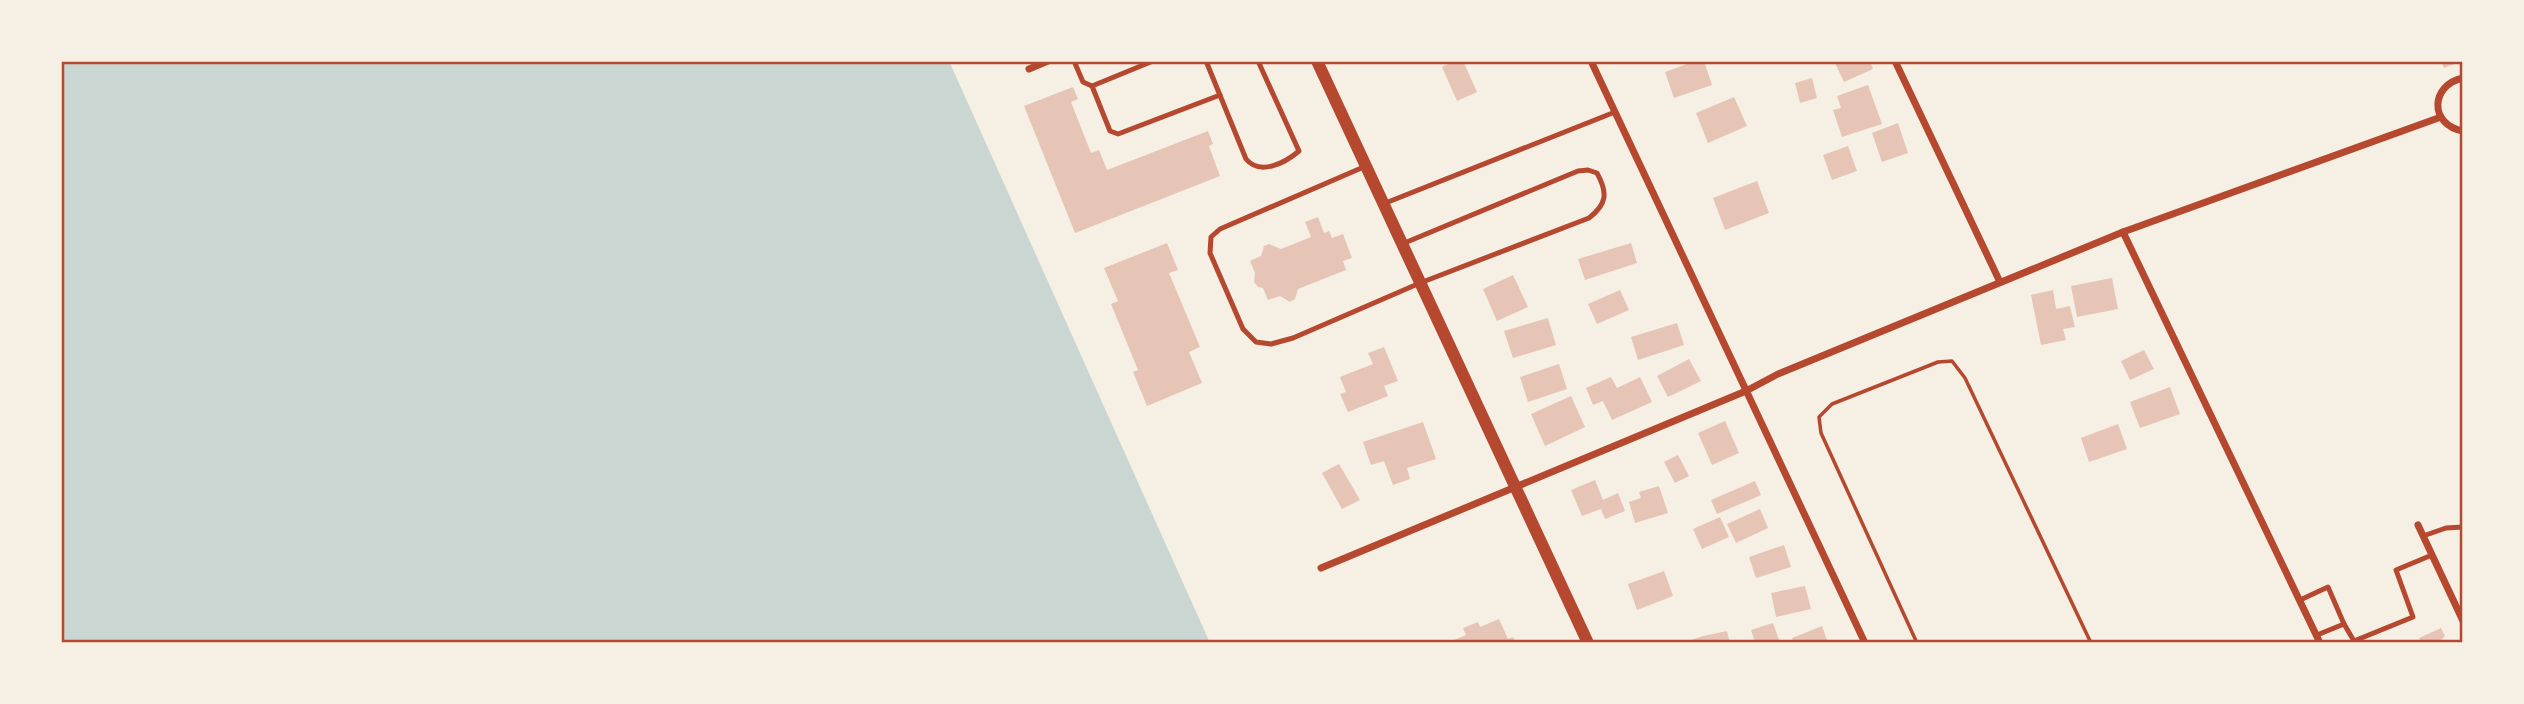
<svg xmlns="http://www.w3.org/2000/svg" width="2524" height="704" viewBox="0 0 2524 704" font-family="Bitter,serif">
	<rect width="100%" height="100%" fill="#f6efe4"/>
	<polygon fill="#c9d6d2" points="61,61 949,61 1210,643 61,643"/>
	<g fill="#e6c5b7">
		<polygon points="1454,61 1463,61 1477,92 1457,101 1442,67"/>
		<polygon points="1695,61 1704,61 1712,85 1674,98 1665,72"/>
		<polygon points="1834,61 1870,61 1873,69 1844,82"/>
		<polygon points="2441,61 2461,61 2444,68"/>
		<polygon points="1812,78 1817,98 1800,103 1795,83"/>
		<polygon points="1868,85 1882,124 1842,137 1833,110 1841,108 1837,96"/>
		<polygon points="1073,87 1078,99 1071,102 1091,153 1099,150 1107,170 1208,131 1213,144 1209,146 1220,176 1075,233 1024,106"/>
		<polygon points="1734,97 1747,126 1708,143 1696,113"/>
		<polygon points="1898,123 1908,153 1882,162 1872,133"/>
		<polygon points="1848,146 1857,171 1832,180 1823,155"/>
		<polygon points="1757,181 1769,213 1725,230 1713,198"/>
		<polygon points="1318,217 1324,233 1329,231 1332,238 1343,234 1352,258 1343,261 1346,270 1298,289 1295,299 1290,302 1280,296 1268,300 1263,288 1258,287 1254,282 1255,273 1250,261 1261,256 1264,246 1269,244 1281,249 1311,237 1305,222"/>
		<polygon points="1167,243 1178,270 1169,273 1200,347 1189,352 1202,383 1147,406 1133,372 1138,370 1111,304 1118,301 1104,268"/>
		<polygon points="1631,243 1637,263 1585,280 1578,259"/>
		<polygon points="1513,275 1528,307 1497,321 1483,289"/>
		<polygon points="2112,278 2118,309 2077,317 2071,286"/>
		<polygon points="1620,290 1629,310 1597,324 1588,304"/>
		<polygon points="2053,290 2056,309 2070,306 2075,327 2063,329 2066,340 2041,345 2031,295"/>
		<polygon points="1548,318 1556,345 1513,358 1504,331"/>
		<polygon points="1677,323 1684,345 1638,360 1631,337"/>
		<polygon points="1384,347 1398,381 1384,386 1388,396 1348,412 1340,394 1346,392 1340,377 1373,364 1368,353"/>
		<polygon points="2144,350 2154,369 2130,380 2121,361"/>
		<polygon points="1689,359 1701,381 1668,397 1657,376"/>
		<polygon points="1559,364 1567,389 1528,402 1520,377"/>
		<polygon points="1611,377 1617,388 1640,377 1652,402 1612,420 1603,401 1593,405 1586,388"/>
		<polygon points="2170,387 2180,414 2140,428 2130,402"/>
		<polygon points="1571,396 1585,427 1545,446 1531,414"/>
		<polygon points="1725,421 1739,453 1712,465 1698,433"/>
		<polygon points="1423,422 1436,459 1407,468 1410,479 1393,485 1384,461 1371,465 1363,442"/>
		<polygon points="2118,424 2127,449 2089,462 2081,438"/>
		<polygon points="1678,455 1689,476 1675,483 1664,462"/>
		<polygon points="1339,464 1360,500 1342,509 1322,473"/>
		<polygon points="1595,480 1603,500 1618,493 1625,511 1605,519 1601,509 1582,516 1571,490"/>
		<polygon points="1755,481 1761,495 1717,514 1711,500"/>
		<polygon points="1659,486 1668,513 1635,523 1629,502 1641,498 1639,492"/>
		<polygon points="1760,509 1768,528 1736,543 1727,524"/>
		<polygon points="1720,517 1729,537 1702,549 1693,529"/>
		<polygon points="1784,545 1791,567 1756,578 1749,557"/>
		<polygon points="1664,571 1673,596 1637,610 1628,584"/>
		<polygon points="1805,586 1811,609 1776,617 1771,593"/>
		<polygon points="1499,619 1508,639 1513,637 1516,643 1447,643 1466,635 1463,628 1478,622 1480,627"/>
		<polygon points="1773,623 1779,640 1755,643 1751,630"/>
		<polygon points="1822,626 1828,643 1794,643 1792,638"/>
		<polygon points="2441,628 2445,636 2441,640 2442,643 2422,643 2419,638"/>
		<polygon points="1727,631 1730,643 1682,643 1703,636"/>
	</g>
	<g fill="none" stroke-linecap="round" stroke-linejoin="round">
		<polyline stroke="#b5482f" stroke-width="3.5" points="1917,643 1821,433 1819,417 1832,404 1938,362 1952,361 1965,378 2091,643"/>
		<g stroke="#b5482f" stroke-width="5">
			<polyline points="1074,61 1083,82 1092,86 1153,61"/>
			<path d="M1206,61l40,98c14,17 39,4 53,-8l-41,-90"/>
			<polyline points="1092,86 1110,131 1118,134 1220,95"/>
			<path d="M1366,166l-146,63 -9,8 -1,16 33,76 13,13 15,2 22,-6 127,-55 169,-65c18,-14 19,-25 8,-45l-9,-3 -10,1 -176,73"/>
			<polyline points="1383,204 1615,112"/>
			<polyline points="2423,536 2446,528 2463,527"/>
			<polyline points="2300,600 2328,587 2344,624"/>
			<polyline points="2317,635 2344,624 2354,641 2413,617 2396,570 2432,555"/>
		</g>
		<g stroke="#b5482f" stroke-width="7">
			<polyline points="1591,61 1865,643"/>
			<polyline points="1895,61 2000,282"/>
			<polyline points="1029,69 1048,61"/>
			<path d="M2463,78c-33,7 -34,47 0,53"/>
			<polyline points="2123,232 2320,643"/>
			<polyline points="2418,525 2463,621"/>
			<polyline points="1321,568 1746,391 1778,374 2123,232 2441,117"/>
		</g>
		<polyline stroke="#b5482f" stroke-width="12" points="1317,61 1588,643"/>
	</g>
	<rect width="2524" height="704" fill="none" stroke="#f6efe4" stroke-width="126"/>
	<rect x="63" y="63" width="2398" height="578" fill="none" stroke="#b5482f" stroke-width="2.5"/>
</svg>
